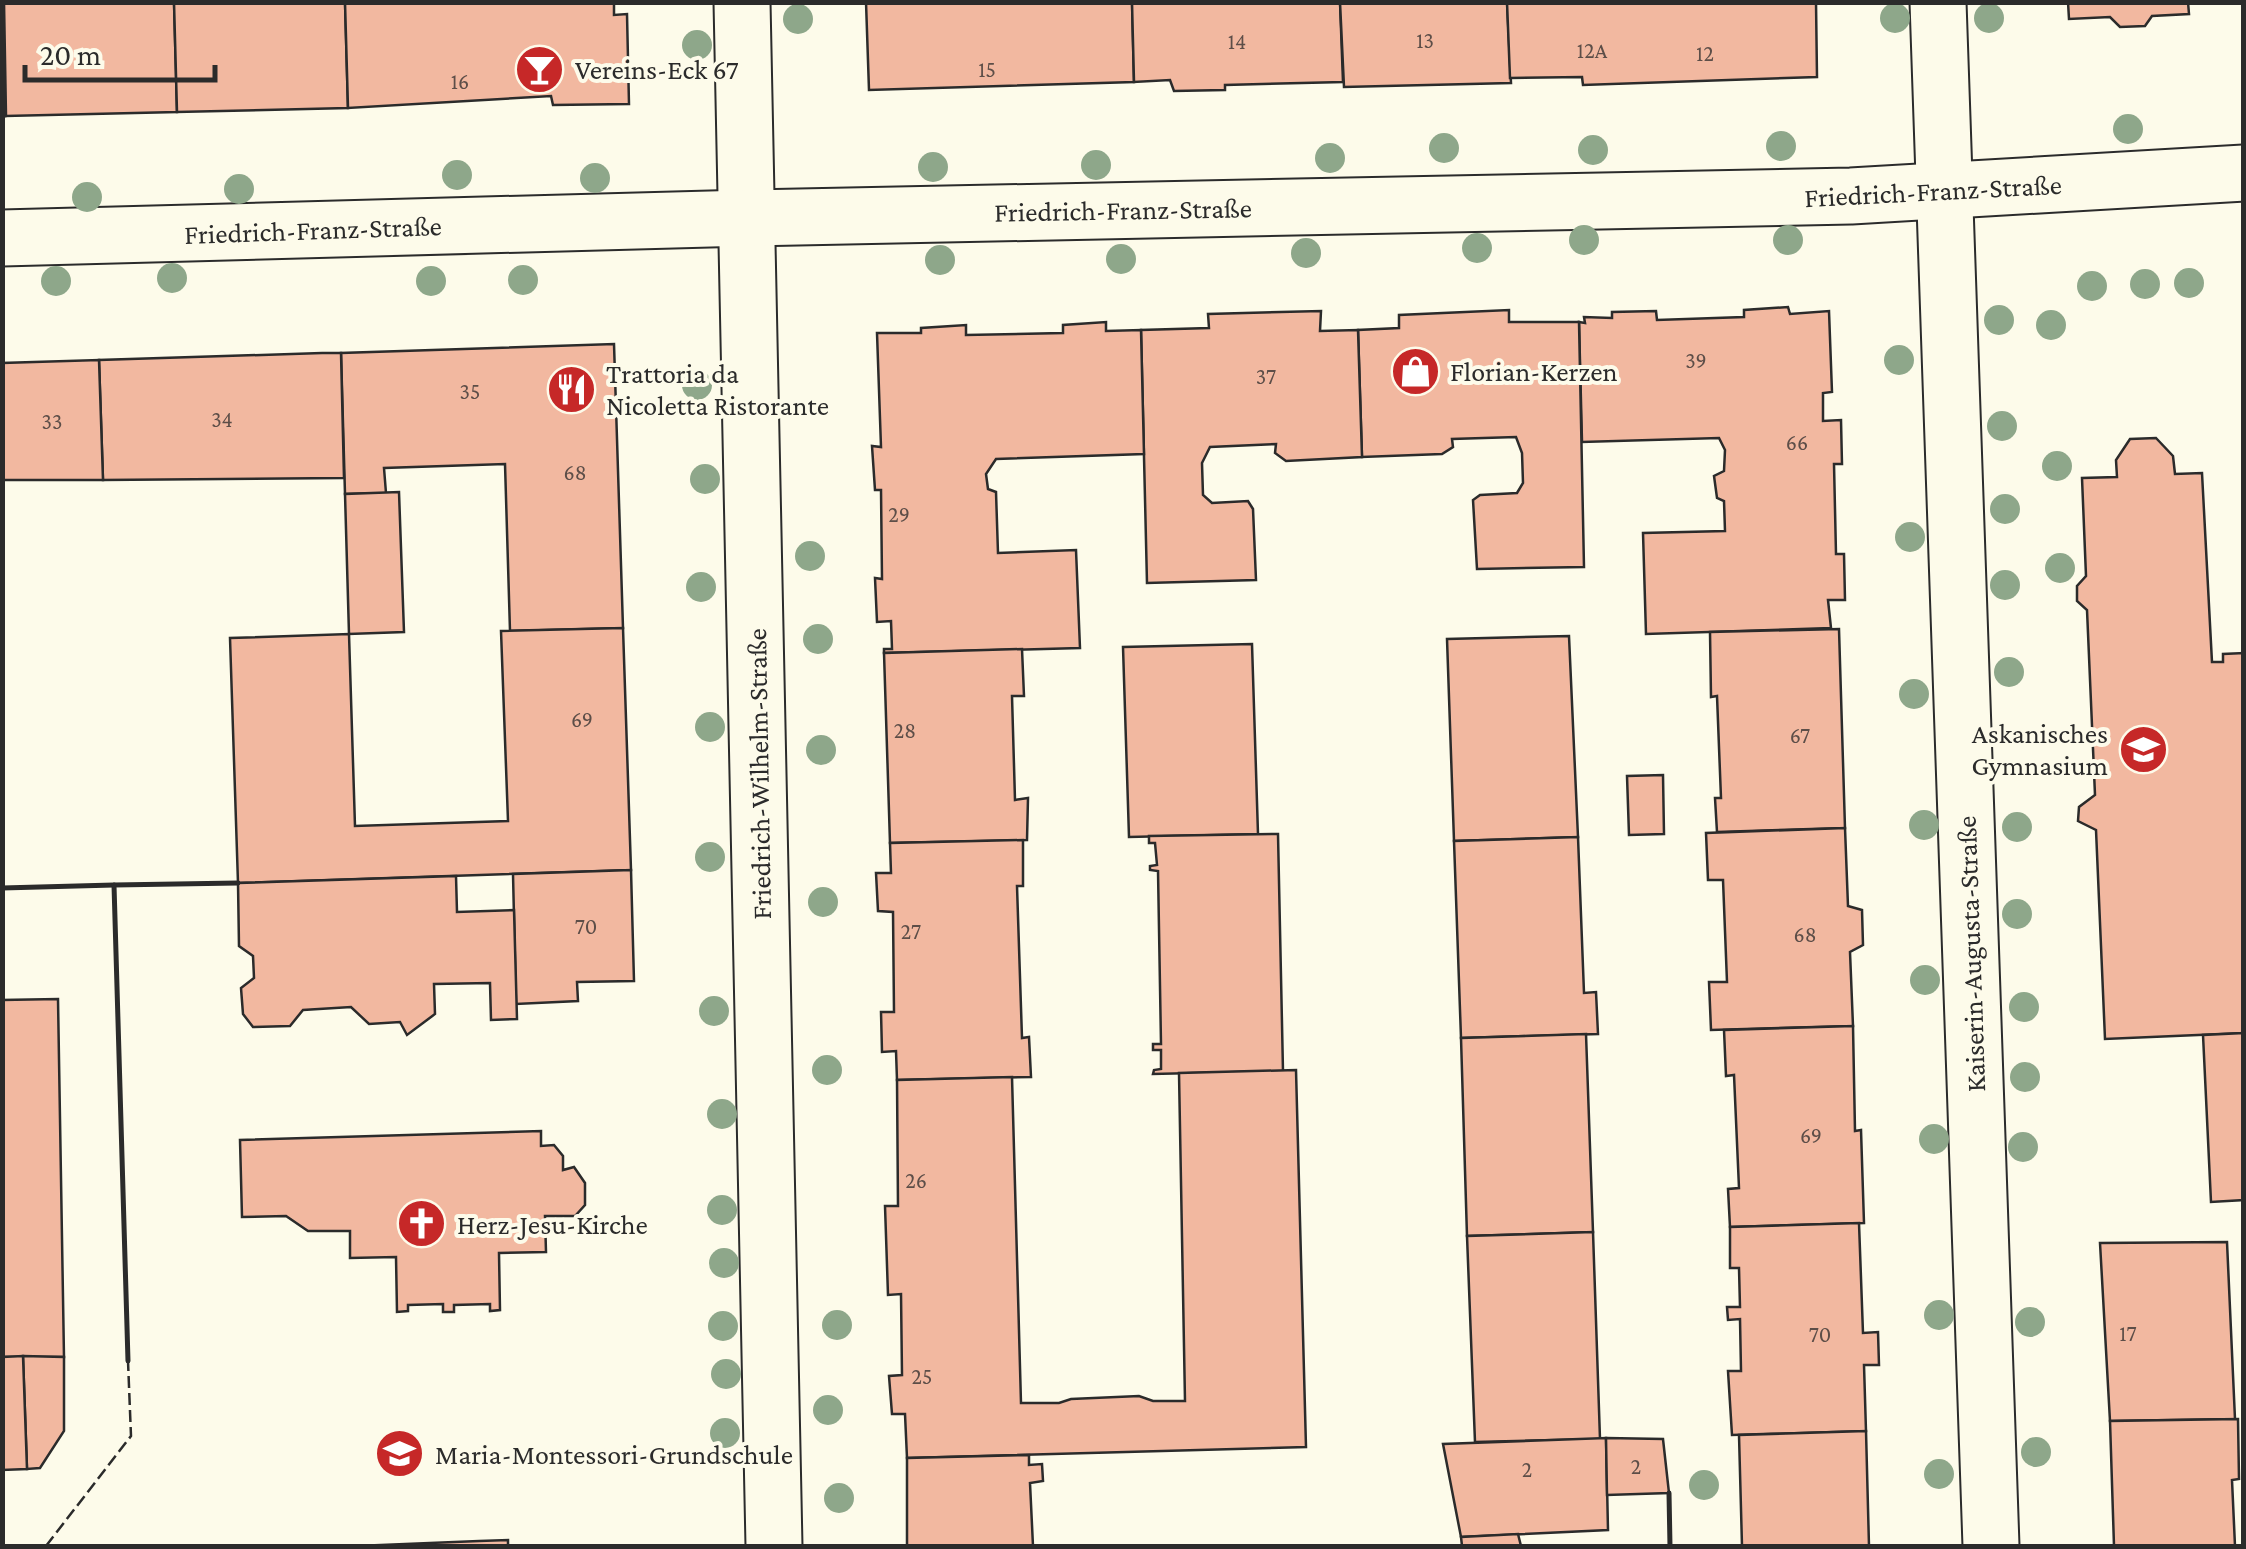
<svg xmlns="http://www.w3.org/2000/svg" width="2246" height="1549" viewBox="0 0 2246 1549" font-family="'Crimson Pro',serif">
	<rect width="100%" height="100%" fill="#fdfbea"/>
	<g fill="#f2b8a0" stroke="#2b2b2b" stroke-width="2.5">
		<polygon points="2,2 6,116 2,117"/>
		<polygon points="4,2 174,2 177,112 6,116"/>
		<polygon points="174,2 345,2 348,108 177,112"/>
		<polygon points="345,2 614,2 614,15 627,14 629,104 553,105 551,96 348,108"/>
		<polygon points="866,2 1132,2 1134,82 869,90"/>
		<polygon points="1132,2 1340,2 1343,82 1225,85 1225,90 1174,91 1170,80 1134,82"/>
		<polygon points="1340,2 1507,2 1511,83 1344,87"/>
		<polygon points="1507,2 1816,2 1817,77 1583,85 1582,77 1510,78"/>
		<polygon points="2068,2 2188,2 2189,14 2152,16 2145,26 2120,27 2110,17 2069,19"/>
		<polygon points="1788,307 1790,314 1829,311 1832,392 1823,393 1823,421 1841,420 1842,464 1834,464 1836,554 1844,554 1845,600 1828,600 1831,628 1646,634 1643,533 1725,531 1724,501 1717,498 1714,476 1724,471 1725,450 1719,438 1582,442 1579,322 1585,323 1584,317 1612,318 1612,312 1656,311 1657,320 1744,317 1744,310"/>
		<polygon points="1509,310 1509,322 1579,322 1584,567 1477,569 1473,500 1480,495 1517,493 1523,483 1522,453 1516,437 1452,439 1453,447 1442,454 1362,457 1358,330 1399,328 1399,315"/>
		<polygon points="1321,311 1320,331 1358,330 1362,457 1286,461 1275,453 1276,444 1210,447 1202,463 1203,495 1212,503 1248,501 1253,509 1256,580 1147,583 1141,330 1209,328 1208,314"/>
		<polygon points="1106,322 1106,331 1141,330 1144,454 996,459 986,474 988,489 996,492 998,553 1076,550 1080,648 884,653 884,649 892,649 891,621 877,622 875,578 882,579 881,490 875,490 872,446 881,447 877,333 921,333 921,328 966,325 966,335 1063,333 1063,325"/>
		<polygon points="614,344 623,628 510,631 505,464 384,468 386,493 345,494 341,353"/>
		<polygon points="322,353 341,353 344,478 103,480 99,360"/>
		<polygon points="99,360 103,480 2,480 2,363"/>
		<polygon points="2156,438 2173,456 2175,474 2202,473 2212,662 2223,662 2223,654 2244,653 2244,1033 2105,1039 2096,830 2078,821 2079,807 2095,795 2087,610 2077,601 2077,586 2086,576 2082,478 2117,477 2116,460 2130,439"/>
		<polygon points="399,492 404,632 349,634 345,494"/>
		<polygon points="623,628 631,870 238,883 230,638 349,634 355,826 508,821 501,631"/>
		<polygon points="1839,629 1845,828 1717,832 1715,798 1721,798 1717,696 1711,697 1710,632"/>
		<polygon points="1569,636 1578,837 1454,841 1447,639"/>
		<polygon points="1252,644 1258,834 1129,837 1123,647"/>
		<polygon points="1022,649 1024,696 1012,696 1015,800 1028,798 1027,840 890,843 884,653"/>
		<polygon points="1663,775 1664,834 1629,835 1627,776"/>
		<polygon points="1845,828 1848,906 1862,910 1863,945 1850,952 1853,1026 1711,1030 1709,982 1727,982 1723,880 1708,880 1706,833"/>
		<polygon points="1278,834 1283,1071 1153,1074 1154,1070 1161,1069 1161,1050 1153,1050 1153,1044 1161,1044 1158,871 1150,870 1150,866 1157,865 1155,843 1149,843 1149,836"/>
		<polygon points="1578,837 1584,993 1596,992 1598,1034 1461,1038 1454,841"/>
		<polygon points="1023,840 1023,886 1017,886 1022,1038 1029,1037 1031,1077 897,1080 896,1051 882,1052 881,1012 894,1012 893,912 878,911 876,873 891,873 890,843"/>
		<polygon points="631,870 634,981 577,982 578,1001 516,1004 513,874"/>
		<polygon points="456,876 457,912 514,910 517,1019 491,1020 490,983 434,984 435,1014 407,1035 400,1022 369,1024 351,1007 303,1010 290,1026 253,1027 243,1014 241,988 254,978 253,956 239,946 238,883"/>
		<polygon points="58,999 64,1357 2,1357 2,1000"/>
		<polygon points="1853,1026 1855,1131 1861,1130 1864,1223 1730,1227 1728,1189 1739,1188 1734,1075 1726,1076 1724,1030"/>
		<polygon points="2244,1033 2244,1200 2211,1202 2203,1035"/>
		<polygon points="1586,1034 1593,1232 1467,1236 1461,1038"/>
		<polygon points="1296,1070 1306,1447 907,1458 905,1414 892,1414 889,1376 902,1375 901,1294 888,1295 885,1206 898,1206 897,1080 1012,1077 1021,1403 1059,1403 1071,1399 1139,1396 1153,1401 1185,1401 1179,1073"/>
		<polygon points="541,1131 541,1146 554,1145 563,1156 563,1170 574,1167 585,1183 585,1205 575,1216 545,1216 546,1252 499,1253 500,1310 490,1311 490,1304 454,1305 454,1312 443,1312 443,1304 408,1305 408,1311 397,1312 396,1257 350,1258 350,1231 308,1231 286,1216 242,1217 240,1140"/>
		<polygon points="1859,1223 1863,1333 1878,1332 1879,1365 1864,1365 1866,1431 1732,1435 1728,1371 1741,1371 1740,1319 1728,1320 1727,1307 1740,1307 1739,1268 1730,1268 1730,1227"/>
		<polygon points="1593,1232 1600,1439 1475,1442 1467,1236"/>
		<polygon points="2227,1242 2235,1419 2110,1421 2100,1243"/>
		<polygon points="23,1356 64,1357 64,1431 40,1468 27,1469"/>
		<polygon points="23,1356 27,1469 2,1470 2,1357"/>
		<polygon points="2238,1419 2239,1479 2232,1480 2235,1546 2114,1546 2110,1421"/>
		<polygon points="1866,1431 1869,1546 1742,1546 1739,1435"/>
		<polygon points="1606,1438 1608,1530 1461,1537 1443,1444"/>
		<polygon points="1606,1438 1663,1439 1669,1493 1607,1495"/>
		<polygon points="1029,1455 1029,1465 1042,1464 1043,1481 1030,1483 1033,1546 907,1546 907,1458"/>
		<polygon points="1518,1534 1521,1546 1462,1546 1461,1537"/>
		<polygon points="508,1540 508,1546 356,1546 479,1541"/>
	</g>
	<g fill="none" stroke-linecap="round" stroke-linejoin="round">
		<defs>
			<g id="minor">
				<polyline points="742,2 774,1546"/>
				<polyline points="1938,2 1991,1546"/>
				<polyline points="2,238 747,218 1851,196 2244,173"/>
			</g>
		</defs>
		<use href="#minor" stroke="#2b2b2b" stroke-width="59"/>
		<use href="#minor" stroke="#fdfbea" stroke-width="55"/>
		<polyline stroke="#2b2b2b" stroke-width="2.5" stroke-dasharray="12 5" stroke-linecap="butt" points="46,1546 131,1436 128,1361"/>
		<g stroke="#2b2b2b" stroke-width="5">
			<polyline points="2,888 114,885"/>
			<polyline points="128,1361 114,885 238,883"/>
			<polyline points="1669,1493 1670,1546"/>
		</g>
	</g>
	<g fill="#8ea78a">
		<circle cx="1895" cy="18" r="15"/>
		<circle cx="1989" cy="18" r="15"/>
		<circle cx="798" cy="19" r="15"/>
		<circle cx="697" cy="45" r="15"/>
		<circle cx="2128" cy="129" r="15"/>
		<circle cx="1781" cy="146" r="15"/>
		<circle cx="1444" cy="148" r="15"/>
		<circle cx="1593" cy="150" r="15"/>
		<circle cx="1330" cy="158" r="15"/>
		<circle cx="1096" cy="165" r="15"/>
		<circle cx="933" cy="167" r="15"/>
		<circle cx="457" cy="175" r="15"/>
		<circle cx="595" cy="178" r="15"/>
		<circle cx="239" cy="189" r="15"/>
		<circle cx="87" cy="197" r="15"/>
		<circle cx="1584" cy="240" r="15"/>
		<circle cx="1788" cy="240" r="15"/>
		<circle cx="1477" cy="248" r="15"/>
		<circle cx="1306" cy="253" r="15"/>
		<circle cx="1121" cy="259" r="15"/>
		<circle cx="940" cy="260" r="15"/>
		<circle cx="172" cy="278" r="15"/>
		<circle cx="523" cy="280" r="15"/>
		<circle cx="56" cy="281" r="15"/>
		<circle cx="431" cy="281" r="15"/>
		<circle cx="2189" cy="283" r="15"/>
		<circle cx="2145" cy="284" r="15"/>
		<circle cx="2092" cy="286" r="15"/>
		<circle cx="1999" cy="320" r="15"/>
		<circle cx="2051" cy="325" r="15"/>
		<circle cx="1899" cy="360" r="15"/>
		<circle cx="697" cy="385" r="15"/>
		<circle cx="2002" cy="426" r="15"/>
		<circle cx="2057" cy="466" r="15"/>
		<circle cx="705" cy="479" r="15"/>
		<circle cx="2005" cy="509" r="15"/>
		<circle cx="1910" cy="537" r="15"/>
		<circle cx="810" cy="556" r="15"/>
		<circle cx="2060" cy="568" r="15"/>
		<circle cx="2005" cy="585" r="15"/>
		<circle cx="701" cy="587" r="15"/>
		<circle cx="818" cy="639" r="15"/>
		<circle cx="2009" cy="672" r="15"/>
		<circle cx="1914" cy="694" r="15"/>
		<circle cx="710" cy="727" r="15"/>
		<circle cx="821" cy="750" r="15"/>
		<circle cx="1924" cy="825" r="15"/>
		<circle cx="2017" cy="827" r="15"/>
		<circle cx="710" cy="857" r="15"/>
		<circle cx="823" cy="902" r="15"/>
		<circle cx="2017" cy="914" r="15"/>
		<circle cx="1925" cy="980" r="15"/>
		<circle cx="2024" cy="1007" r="15"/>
		<circle cx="714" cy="1011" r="15"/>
		<circle cx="827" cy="1070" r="15"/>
		<circle cx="2025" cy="1077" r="15"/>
		<circle cx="722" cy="1114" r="15"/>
		<circle cx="1934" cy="1139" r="15"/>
		<circle cx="2023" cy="1147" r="15"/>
		<circle cx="722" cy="1210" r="15"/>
		<circle cx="724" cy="1263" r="15"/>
		<circle cx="1939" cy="1315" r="15"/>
		<circle cx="2030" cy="1322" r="15"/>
		<circle cx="837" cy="1325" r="15"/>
		<circle cx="723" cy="1326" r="15"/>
		<circle cx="726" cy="1374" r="15"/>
		<circle cx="828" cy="1410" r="15"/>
		<circle cx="725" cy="1433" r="15"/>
		<circle cx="2036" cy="1452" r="15"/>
		<circle cx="1939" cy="1474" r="15"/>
		<circle cx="1704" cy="1485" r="15"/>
		<circle cx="839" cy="1498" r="15"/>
	</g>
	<defs>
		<symbol id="bar-disc" viewBox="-11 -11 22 22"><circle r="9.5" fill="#c62828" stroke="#fdfbea"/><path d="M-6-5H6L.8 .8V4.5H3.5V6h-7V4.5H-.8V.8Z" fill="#fff"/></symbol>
		<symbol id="shop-disc" viewBox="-11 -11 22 22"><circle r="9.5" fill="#c62828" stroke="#fdfbea"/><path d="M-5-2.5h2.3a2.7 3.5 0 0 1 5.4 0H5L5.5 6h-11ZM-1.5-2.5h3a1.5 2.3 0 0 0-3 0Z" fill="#fff"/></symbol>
		<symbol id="restaurant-disc" viewBox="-11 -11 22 22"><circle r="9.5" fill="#c62828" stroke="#fdfbea"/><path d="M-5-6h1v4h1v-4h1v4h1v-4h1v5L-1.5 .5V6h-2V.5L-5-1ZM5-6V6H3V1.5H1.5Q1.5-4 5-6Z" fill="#fff"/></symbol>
		<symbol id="school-disc" viewBox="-11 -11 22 22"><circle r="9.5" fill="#c62828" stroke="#fdfbea"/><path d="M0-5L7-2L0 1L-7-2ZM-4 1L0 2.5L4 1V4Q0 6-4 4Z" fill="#fff"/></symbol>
		<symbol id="church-disc" viewBox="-11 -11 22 22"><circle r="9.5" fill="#c62828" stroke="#fdfbea"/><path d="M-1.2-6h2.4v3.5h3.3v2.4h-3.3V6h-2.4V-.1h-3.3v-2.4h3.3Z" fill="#fff"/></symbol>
	</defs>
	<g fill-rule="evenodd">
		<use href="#bar-disc" x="512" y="42" width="55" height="55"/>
		<use href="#shop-disc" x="1388" y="344" width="55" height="55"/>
		<use href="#restaurant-disc" x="544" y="362" width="55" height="55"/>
		<use href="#school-disc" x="2116" y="722" width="55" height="55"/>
		<use href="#church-disc" x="394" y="1196" width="55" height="55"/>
		<use href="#school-disc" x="372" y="1426" width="55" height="55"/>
	</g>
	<g text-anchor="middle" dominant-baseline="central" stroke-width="8" stroke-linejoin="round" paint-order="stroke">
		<g font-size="22" fill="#5d4e48">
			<text x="1425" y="40">13</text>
			<text x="1237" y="41">14</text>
			<text x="1592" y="50">12A</text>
			<text x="1705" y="53">12</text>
			<text x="987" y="69">15</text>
			<text x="460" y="81">16</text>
			<text x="1696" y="360">39</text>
			<text x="1266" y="376">37</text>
			<text x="470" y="391">35</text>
			<text x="222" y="419">34</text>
			<text x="52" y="421">33</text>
			<text x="1797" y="442">66</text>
			<text x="575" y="472">68</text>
			<text x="899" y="514">29</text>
			<text x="582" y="719">69</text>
			<text x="905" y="730">28</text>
			<text x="1800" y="735">67</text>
			<text x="586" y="926">70</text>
			<text x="911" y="931">27</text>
			<text x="1805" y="934">68</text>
			<text x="1811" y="1135">69</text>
			<text x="916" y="1180">26</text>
			<text x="2128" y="1333">17</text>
			<text x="1820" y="1334">70</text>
			<text x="922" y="1376">25</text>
			<text x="1636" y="1466">2</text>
			<text x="1527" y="1469">2</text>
		</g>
		<g font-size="28" fill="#2b2b2b" stroke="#fdfbea" text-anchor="start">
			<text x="575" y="69">Vereins-Eck 67</text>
			<text x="1450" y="371">Florian-Kerzen</text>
			<text x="606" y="373">Trattoria da<tspan x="606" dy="32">Nicoletta Ristorante</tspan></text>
			<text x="2108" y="733" text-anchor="end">Askanisches<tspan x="2108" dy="32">Gymnasium</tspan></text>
			<text x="457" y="1224">Herz-Jesu-Kirche</text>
			<text x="435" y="1454">Maria-Montessori-Grundschule</text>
		</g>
		<g font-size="28" fill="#2b2b2b" stroke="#fdfbea">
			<text transform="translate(1933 191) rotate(-3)">Friedrich-Franz-Straße</text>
			<text transform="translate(1123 210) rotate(-1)">Friedrich-Franz-Straße</text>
			<text transform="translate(313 230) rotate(-2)">Friedrich-Franz-Straße</text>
			<text transform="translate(759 774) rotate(-91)">Friedrich-Wilhelm-Straße</text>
			<text transform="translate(1971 954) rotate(-92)">Kaiserin-Augusta-Straße</text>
		</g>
	</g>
	<rect width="2246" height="1549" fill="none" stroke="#2b2b2b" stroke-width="10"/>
	<path d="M25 65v15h190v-15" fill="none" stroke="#2b2b2b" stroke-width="5"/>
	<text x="40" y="65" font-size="30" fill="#2b2b2b" stroke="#fdfbea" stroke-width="8" paint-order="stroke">20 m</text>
</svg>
